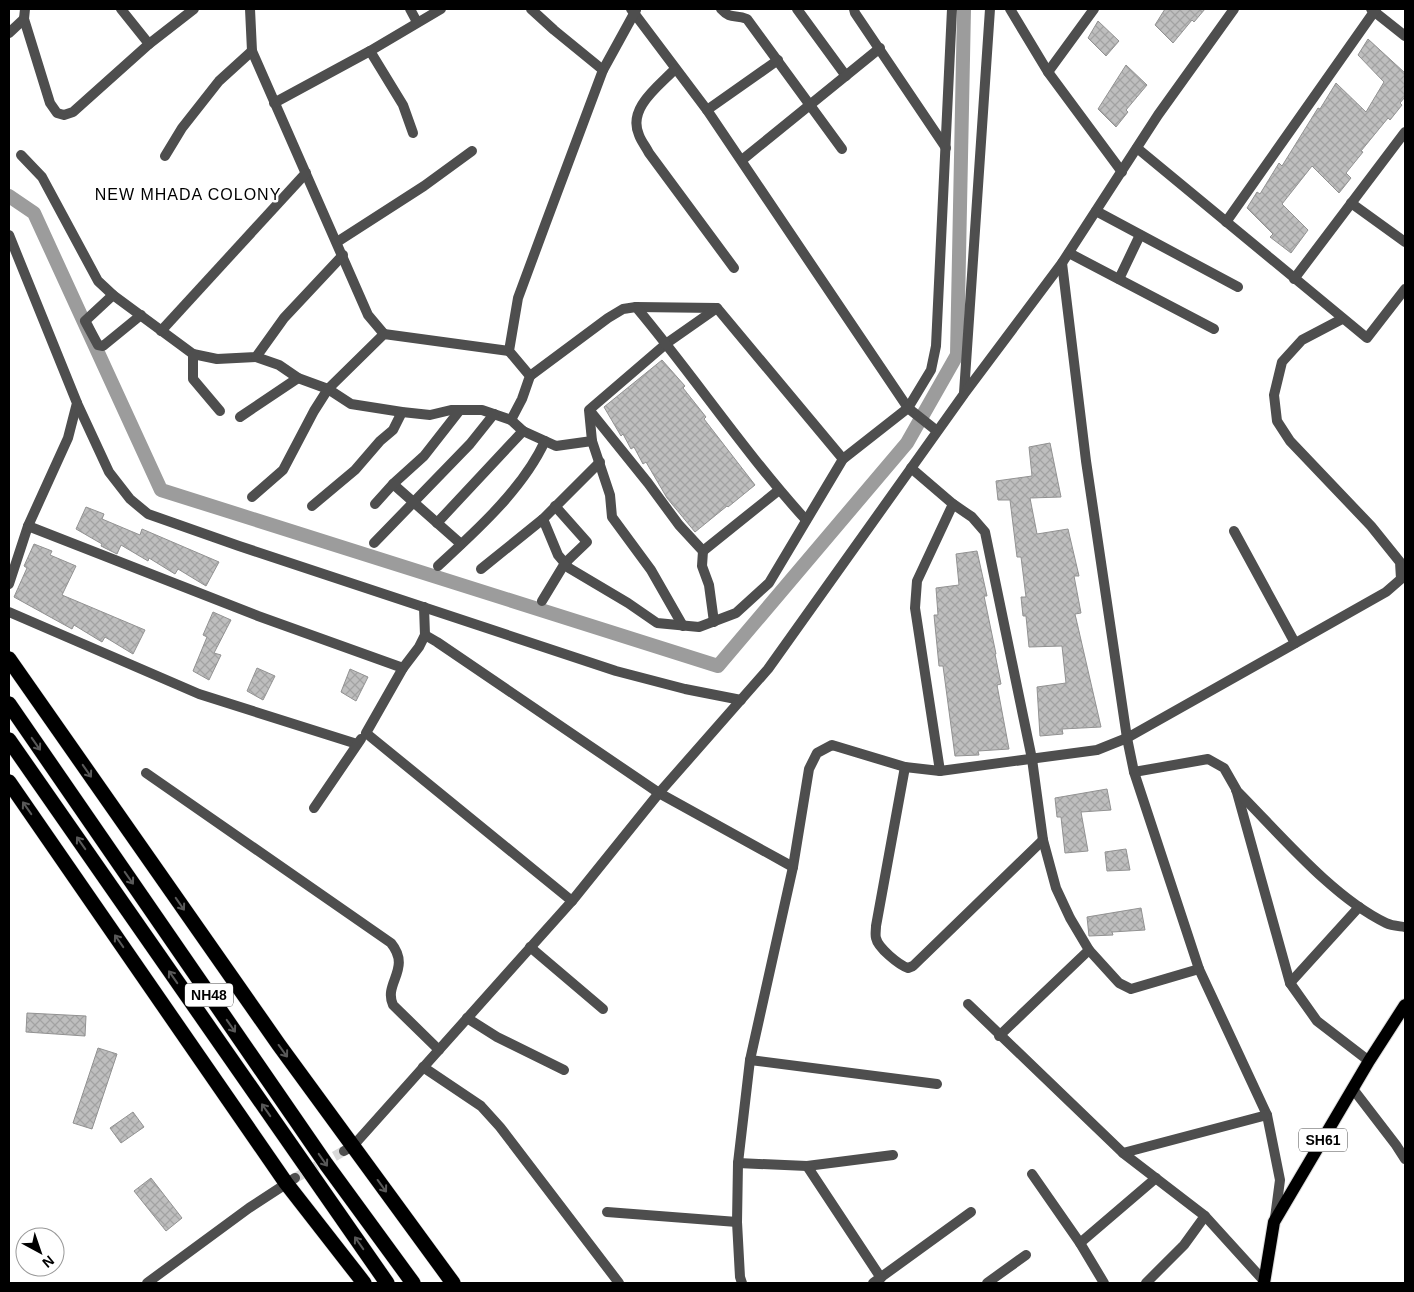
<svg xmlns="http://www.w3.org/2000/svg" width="1414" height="1292" viewBox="0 0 1414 1292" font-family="Helvetica,sans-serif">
	<defs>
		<pattern id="building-cross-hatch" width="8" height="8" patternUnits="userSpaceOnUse" patternTransform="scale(1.25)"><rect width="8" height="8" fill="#bebebe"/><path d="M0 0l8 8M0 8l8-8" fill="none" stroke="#a2a2a2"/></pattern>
	</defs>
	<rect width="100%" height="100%" fill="#fff"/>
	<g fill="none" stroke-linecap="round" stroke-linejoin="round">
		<polyline stroke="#9c9c9c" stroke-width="14" points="9,196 34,213 161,490 718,666 907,443 957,355 964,9"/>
	</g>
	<g fill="url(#building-cross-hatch)" stroke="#929292">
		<polygon points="1165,9 1205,9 1194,22 1192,20 1173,43 1155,25"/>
		<polygon points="1098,21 1119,41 1106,56 1088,38"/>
		<polygon points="1368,39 1405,73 1405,97 1400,103 1402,105 1390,120 1388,118 1361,151 1363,152 1346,173 1351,178 1339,193 1312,166 1282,204 1308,230 1291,253 1270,237 1273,234 1247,208 1257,192 1260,194 1279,163 1282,166 1318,108 1320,109 1336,83 1366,112 1384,82 1358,55"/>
		<polygon points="1126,65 1147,85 1126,110 1128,112 1116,127 1098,109"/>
		<polygon points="662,360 685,386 683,388 706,417 704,419 755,485 728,507 727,506 695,532 667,498 646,462 643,464 634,447 631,449 623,434 621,436 604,407"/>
		<polygon points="1050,443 1061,497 1030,498 1037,534 1068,529 1079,576 1074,576 1081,613 1075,614 1101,727 1062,729 1063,734 1040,736 1037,687 1066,683 1062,646 1029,647 1026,616 1023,616 1021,597 1026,597 1021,557 1017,557 1010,500 998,500 996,481 1032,476 1029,447"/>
		<polygon points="86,507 104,514 102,519 140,535 142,529 219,562 206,586 178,569 175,574 149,558 148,561 121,545 117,554 101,546 102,544 76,529"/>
		<polygon points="34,544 52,551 50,555 76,566 62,595 145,630 133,654 105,637 102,642 74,625 72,629 14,597 27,568 24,566"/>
		<polygon points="977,551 987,596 984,596 996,654 995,654 1001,684 997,685 1009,749 978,751 979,755 955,756 943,666 939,666 934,615 938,615 936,588 959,585 956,554"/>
		<polygon points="213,612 231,620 214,653 221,655 209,680 193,671 207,637 203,635"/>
		<polygon points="257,668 275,676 263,700 247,691"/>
		<polygon points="350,669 368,677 356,701 341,692"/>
		<polygon points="1107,789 1111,810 1081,812 1088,851 1065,853 1061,817 1057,817 1055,798"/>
		<polygon points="1126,849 1130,870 1107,871 1105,852"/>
		<polygon points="1141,908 1145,930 1112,932 1113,935 1089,936 1087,917"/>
		<polygon points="27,1013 86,1016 85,1036 26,1032"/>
		<polygon points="98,1048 117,1054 92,1129 73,1123"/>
		<polygon points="133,1112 144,1127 121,1143 110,1128"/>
		<polygon points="151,1178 182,1218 166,1231 134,1191"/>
	</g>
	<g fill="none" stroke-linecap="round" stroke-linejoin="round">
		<polyline stroke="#d9d9d9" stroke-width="10" stroke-dasharray="10 5" stroke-linecap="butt" points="295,1178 344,1151"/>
		<defs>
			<polyline id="primary" points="1264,1283 1274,1222 1369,1061 1405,1005"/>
			<g id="highway">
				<polyline points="9,659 279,1045 453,1283"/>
				<polyline points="9,704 326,1164 413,1283"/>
				<polyline points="9,740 387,1283"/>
				<polyline points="9,782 286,1183 364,1283"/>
			</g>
		</defs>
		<use href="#primary" stroke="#dbdbdb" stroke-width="14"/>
		<use href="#highway" stroke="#dbdbdb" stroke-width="16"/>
		<g stroke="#4e4e4e" stroke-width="10">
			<polyline points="25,9 24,19 50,103 57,113 64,115 73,112 149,44 194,9"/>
			<polyline points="121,9 149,44"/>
			<polyline points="250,9 252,51 368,315 384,334"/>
			<polyline points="410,9 417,22"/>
			<polyline points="531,9 554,30 603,70"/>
			<polyline points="631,9 707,110 908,408 937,431"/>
			<path d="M721,9c10,11 14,5 26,10l95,130"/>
			<polyline points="797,9 846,76"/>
			<polyline points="854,9 855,13 946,148"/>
			<polyline points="1010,9 1048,72 1122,172"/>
			<polyline points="1371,9 1405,36"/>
			<polyline points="9,33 24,19"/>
			<polyline points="370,51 403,105 413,133"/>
			<path d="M675,69c-16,17 -48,39 -36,66 2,6 7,12 10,18l85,115"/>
			<polyline points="1048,72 1094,9"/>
			<polyline points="274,103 370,51 441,9"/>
			<polyline points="707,110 778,60"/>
			<polyline points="1137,148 1367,338 1405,289"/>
			<polyline points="21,155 42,177 98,281 113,295 193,354 217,359 256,357 284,318 343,255"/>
			<polyline points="165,156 182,128 219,81 252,51"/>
			<polyline points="742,160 880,48"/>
			<polyline points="1351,203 1405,242"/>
			<polyline points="1096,211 1238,287"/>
			<polyline points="1226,222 1376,9"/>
			<polyline points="9,235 77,403 68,438 28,526 9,584"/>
			<polyline points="337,242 424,186 472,151"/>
			<polyline points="1069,253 1214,329"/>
			<polyline points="1062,263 1086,461 1127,738 1386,592 1401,579 1400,562 1371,526 1290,441 1277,421 1274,395 1282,362 1302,340 1342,319"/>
			<polyline points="1119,279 1140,235"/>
			<polyline points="1294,279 1405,132"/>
			<polyline points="113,295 85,321 98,345 103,346 141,315"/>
			<polyline points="636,307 717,308 843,459"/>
			<polyline points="161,331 306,173"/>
			<polyline points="193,354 193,379 220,411"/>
			<polyline points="256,357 279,365 298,378 328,389 351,404 402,412 430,415 451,410 482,410 511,420 523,431 556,446 592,441 589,410 667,343 717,308"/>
			<path d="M530,376l78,-58 15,-9 13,-2c58,69 109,146 170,213"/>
			<polyline points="964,393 990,9"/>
			<polyline points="77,403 109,472 130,499 148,514 239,546 616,671 685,689 741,700"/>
			<polyline points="590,411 648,483 679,525 703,551 702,566 709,585 714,622"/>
			<polyline points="240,417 298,378"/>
			<polyline points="511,420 522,399 530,376 509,351 518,298 545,225 603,70 636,10"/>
			<polyline points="592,441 610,495 612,517 651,570 683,626"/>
			<polyline points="911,468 953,504 917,581 915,608 940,771"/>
			<polyline points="393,484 461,544"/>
			<polyline points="252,497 283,470 314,411 328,389 384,334 509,351"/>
			<polyline points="375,504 393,484 424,456 460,410"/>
			<polyline points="953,504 972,517 985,532 1032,759 1043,840 1056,888 1070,918 1089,950 999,1036"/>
			<polyline points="312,506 355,470 380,441 393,430 402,412"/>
			<polyline points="543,519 558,555 569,568 628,603 657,623 699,627 736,613 769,583 843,459 908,408 931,370 936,346 952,9"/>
			<polyline points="437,523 523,431"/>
			<polyline points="28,526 258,616 403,668"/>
			<polyline points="1234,531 1295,643"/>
			<polyline points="374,543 470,444 494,414"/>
			<polyline points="703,551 779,490"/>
			<path d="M438,566c38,-35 85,-77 107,-125"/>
			<polyline points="481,569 543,519 600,462"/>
			<polyline points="542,601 565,563 587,542 555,506"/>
			<polyline points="424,607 425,635"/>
			<polyline points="9,612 199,694 357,744"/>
			<path d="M905,767l-29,159c0,4 -1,9 0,12 2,10 23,27 32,30l5,-2 130,-126"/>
			<polyline points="1134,772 1208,759 1224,768 1236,789 1290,983 1317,1021 1369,1061"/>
			<path d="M146,773l245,170c21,26 -8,40 2,62l46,45"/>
			<path d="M1236,790c43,43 96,107 150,133 6,3 13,3 19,4"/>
			<polyline points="314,808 361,739"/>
			<polyline points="572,901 366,733 403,668 419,647 425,635 437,642 659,793 793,867"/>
			<polyline points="530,947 603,1009"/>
			<polyline points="1089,950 1119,983 1131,989 1199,969"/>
			<polyline points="1290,983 1359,907"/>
			<polyline points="968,1004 1123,1153"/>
			<polyline points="467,1018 497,1037 564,1070"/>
			<polyline points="750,1060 937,1084"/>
			<polyline points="423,1067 481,1106 500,1127 619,1283"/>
			<polyline points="1353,1089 1396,1145 1405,1159"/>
			<polyline points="344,1151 353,1146 572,901 659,793 768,669 964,394 1062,263 1158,115 1234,9"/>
			<polyline points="738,1163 807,1166 893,1155"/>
			<polyline points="807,1166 881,1278"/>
			<polyline points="1032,1174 1080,1243 1104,1283"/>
			<polyline points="607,1212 737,1222"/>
			<polyline points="1205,1216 1264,1281"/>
			<polyline points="1080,1243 1156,1178"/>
			<polyline points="147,1283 249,1208 295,1178"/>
			<polyline points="742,1283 740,1277 737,1222 738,1163 750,1060 793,867 809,769 817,753 832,745 905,767 940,771 1097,750 1127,738 1134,772 1199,969 1267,1115 1280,1180 1275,1218"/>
			<polyline points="873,1283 971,1212"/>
			<polyline points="987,1283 1026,1255"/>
			<polyline points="1146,1283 1184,1245 1205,1216 1123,1153 1267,1115"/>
		</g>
		<use href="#primary" stroke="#000" stroke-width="12"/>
		<use href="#highway" stroke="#000" stroke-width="15"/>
	</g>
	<defs><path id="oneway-shaft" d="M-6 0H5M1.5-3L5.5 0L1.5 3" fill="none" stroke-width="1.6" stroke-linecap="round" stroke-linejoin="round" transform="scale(1.25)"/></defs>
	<g stroke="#595959">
		<use href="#oneway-shaft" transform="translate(36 744) rotate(55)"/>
		<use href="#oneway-shaft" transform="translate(87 771) rotate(55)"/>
		<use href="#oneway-shaft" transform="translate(27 808) rotate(-125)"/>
		<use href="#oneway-shaft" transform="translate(81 843) rotate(-125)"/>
		<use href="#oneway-shaft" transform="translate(129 878) rotate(55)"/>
		<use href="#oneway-shaft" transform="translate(180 904) rotate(55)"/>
		<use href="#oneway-shaft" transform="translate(119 941) rotate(-125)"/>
		<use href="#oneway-shaft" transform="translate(173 977) rotate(-125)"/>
		<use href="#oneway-shaft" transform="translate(231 1026) rotate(55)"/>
		<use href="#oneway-shaft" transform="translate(283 1051) rotate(54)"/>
		<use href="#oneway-shaft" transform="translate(266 1110) rotate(-125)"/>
		<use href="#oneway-shaft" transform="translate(323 1160) rotate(55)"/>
		<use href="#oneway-shaft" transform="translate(382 1186) rotate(54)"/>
		<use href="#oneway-shaft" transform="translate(359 1243) rotate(-125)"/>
	</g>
	<g text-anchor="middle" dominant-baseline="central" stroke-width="5" stroke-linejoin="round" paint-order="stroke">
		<g fill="#fff" stroke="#4c4c4c" stroke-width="1">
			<rect x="185" y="983.5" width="48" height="23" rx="4"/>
			<rect x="1299" y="1128.5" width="48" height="23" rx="4"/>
		</g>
		<g font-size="14" font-weight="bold" fill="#000">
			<text x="209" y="995">NH48</text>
			<text x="1323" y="1140">SH61</text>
		</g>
		<g font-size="16" letter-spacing="1" fill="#000" stroke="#fff">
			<text x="188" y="194">NEW MHADA COLONY</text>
		</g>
	</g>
	<rect width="1414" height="1292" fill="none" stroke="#000000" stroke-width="20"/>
	<g transform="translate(40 1252) rotate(140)"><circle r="24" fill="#ffffff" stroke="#999999"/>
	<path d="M0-4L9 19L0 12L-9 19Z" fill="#000000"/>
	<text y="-8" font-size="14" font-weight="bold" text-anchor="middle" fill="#000000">N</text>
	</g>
</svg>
